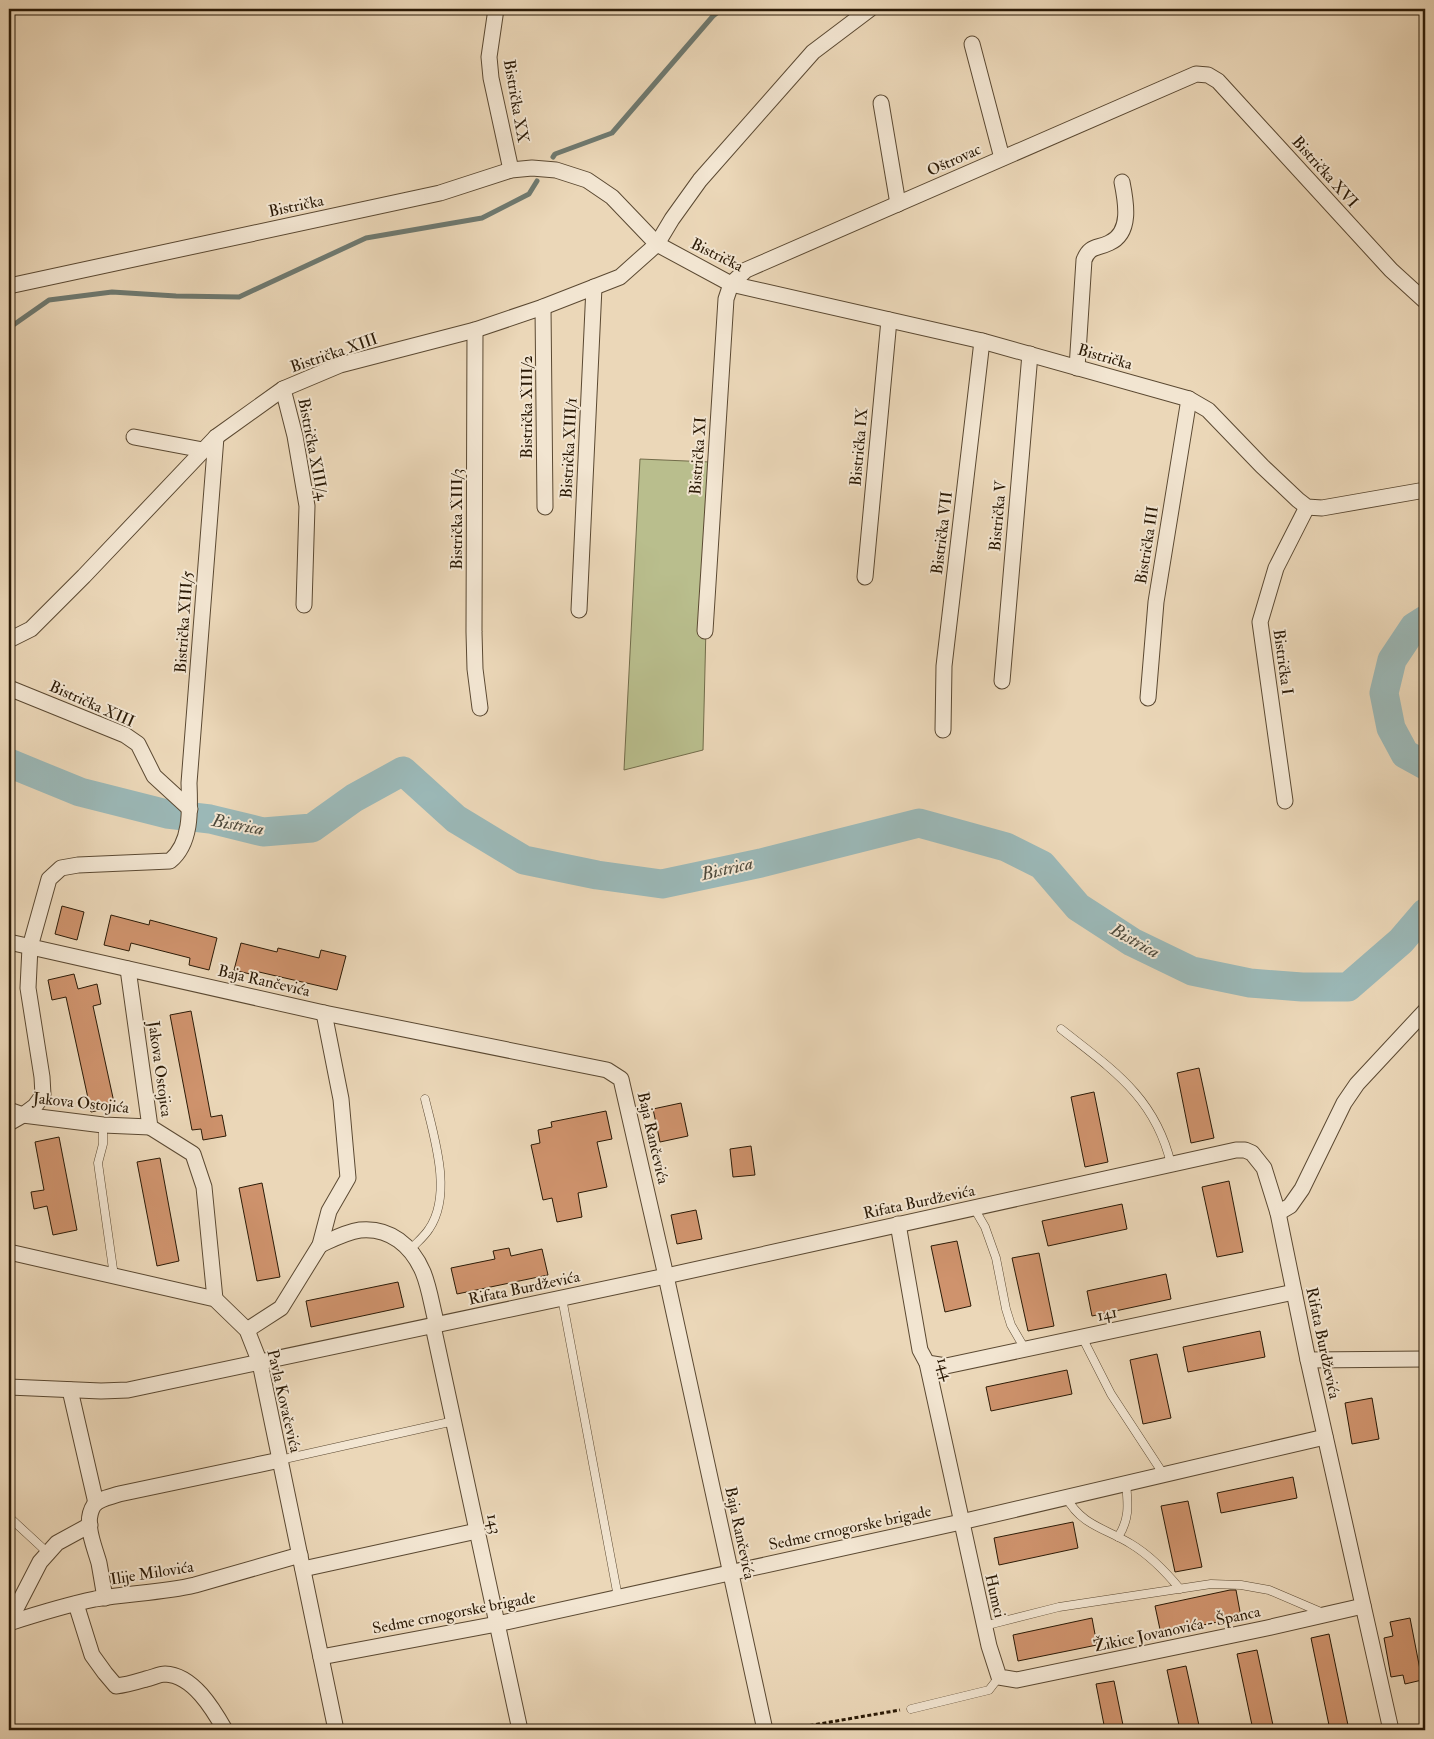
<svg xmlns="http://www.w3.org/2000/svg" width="1434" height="1739" viewBox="0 0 1434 1739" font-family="'IM FELL Double Pica',serif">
	<rect width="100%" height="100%" fill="#ebd7b8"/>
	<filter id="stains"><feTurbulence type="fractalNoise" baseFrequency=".004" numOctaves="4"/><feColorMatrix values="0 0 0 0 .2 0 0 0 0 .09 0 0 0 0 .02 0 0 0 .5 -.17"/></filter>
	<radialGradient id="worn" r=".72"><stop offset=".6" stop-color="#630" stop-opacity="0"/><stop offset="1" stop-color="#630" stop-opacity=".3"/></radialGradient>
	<polygon fill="#b9be8d" stroke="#726c4a" points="640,459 710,462 703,750 624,770"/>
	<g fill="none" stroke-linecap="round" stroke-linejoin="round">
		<g stroke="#6e7970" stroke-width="5">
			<polyline points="553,157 555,154 612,133 713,16 722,9"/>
			<polyline points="9,328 49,300 112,292 176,296 239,297 366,238 482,218 529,194 537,181"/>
		</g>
		<g stroke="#9bb8b7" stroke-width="29">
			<polyline points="1425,620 1414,627 1392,660 1384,693 1391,728 1405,754 1425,765"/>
			<polyline points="9,763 80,792 167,814 210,819 263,832 312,828 354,798 403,771 456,819 524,860 597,875 662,884 761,863 919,823 1006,847 1042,865 1078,907 1132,942 1192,971 1250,983 1302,987 1348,987 1401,941 1425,913"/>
		</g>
	</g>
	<g fill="#cf936d" stroke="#2b1a06">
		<polygon points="62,906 84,912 77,940 55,934"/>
		<polygon points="111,915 149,925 150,920 217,938 209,970 189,965 190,958 131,943 129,951 104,945"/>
		<polygon points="241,943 277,952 278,948 319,958 321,950 346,956 337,990 259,972 258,976 234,970"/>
		<polygon points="74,974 78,989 97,984 101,1004 93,1006 115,1107 91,1112 66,997 52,1000 48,980"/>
		<polygon points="191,1011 211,1117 222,1115 226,1136 203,1140 201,1129 192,1130 170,1015"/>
		<polygon points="1199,1068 1214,1138 1191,1143 1177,1073"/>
		<polygon points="1094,1092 1108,1162 1085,1167 1071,1097"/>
		<polygon points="681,1103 688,1136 660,1142 653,1109"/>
		<polygon points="606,1111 612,1139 597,1142 607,1187 578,1193 582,1217 557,1222 552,1198 543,1200 531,1145 540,1143 538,1130 552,1127 551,1122"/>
		<polygon points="59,1137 77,1230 53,1235 47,1206 34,1209 31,1192 44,1190 35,1142"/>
		<polygon points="751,1146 755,1175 733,1177 730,1149"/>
		<polygon points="160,1158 179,1261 157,1266 137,1162"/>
		<polygon points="1229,1181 1243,1252 1217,1257 1202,1187"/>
		<polygon points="262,1183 280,1277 257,1281 239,1188"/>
		<polygon points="1122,1204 1127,1229 1048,1246 1042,1221"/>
		<polygon points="696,1210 702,1239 677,1244 671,1215"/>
		<polygon points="957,1241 971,1306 945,1312 931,1246"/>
		<polygon points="509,1248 511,1256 542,1249 548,1275 457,1294 451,1268 495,1259 493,1251"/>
		<polygon points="1039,1253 1054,1326 1028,1331 1012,1258"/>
		<polygon points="1166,1274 1171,1299 1092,1316 1087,1291"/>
		<polygon points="398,1282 404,1307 311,1327 306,1301"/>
		<polygon points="1260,1331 1265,1357 1188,1372 1183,1347"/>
		<polygon points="1157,1354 1171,1418 1143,1424 1130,1360"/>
		<polygon points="1067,1370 1072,1394 991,1411 986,1387"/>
		<polygon points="1372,1398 1379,1439 1352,1444 1345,1403"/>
		<polygon points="1293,1477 1297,1498 1221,1513 1217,1493"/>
		<polygon points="1188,1501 1202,1567 1175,1572 1161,1506"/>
		<polygon points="1073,1522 1078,1548 999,1565 994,1538"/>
		<polygon points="1230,1590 1236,1590 1241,1617 1161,1634 1155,1606"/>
		<polygon points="1092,1618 1097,1645 1018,1661 1013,1635"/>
		<polygon points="1410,1618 1422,1680 1405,1684 1403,1675 1391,1677 1384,1638 1393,1636 1390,1622"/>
		<polygon points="1329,1634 1349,1730 1330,1730 1311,1638"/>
		<polygon points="1257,1650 1274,1730 1253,1730 1237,1654"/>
		<polygon points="1186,1666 1200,1730 1180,1730 1167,1670"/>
		<polygon points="1114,1681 1124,1730 1105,1730 1096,1684"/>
	</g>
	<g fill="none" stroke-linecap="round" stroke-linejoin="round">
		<defs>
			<g id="lane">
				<path d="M1061,1029c52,41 94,68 110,135"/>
				<polyline points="103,1125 103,1144 98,1163 114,1276"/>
				<polyline points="974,1208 985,1227 996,1258 1006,1309 1011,1325 1025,1349"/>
				<path d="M410,1250c6,-7 14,-13 19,-21 24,-35 5,-92 -4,-130"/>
				<polyline points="562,1298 618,1597"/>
				<polyline points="1082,1337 1111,1394 1164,1475"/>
				<polyline points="280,1460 454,1421"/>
				<path d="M1066,1497c16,29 39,31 65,47 20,12 35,28 49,45"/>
				<polyline points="9,1517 48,1553"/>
				<path d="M1118,1537c12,-18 10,-33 8,-54"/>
				<polyline points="984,1626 1059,1607 1211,1584 1241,1585 1269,1590 1323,1613"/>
				<polyline points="911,1709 989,1690 999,1677"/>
			</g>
			<g id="street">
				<polyline points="496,9 489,57 491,78 511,170"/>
				<polyline points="972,44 1002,158"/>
				<polyline points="881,103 898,204"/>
				<polyline points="731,284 746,270 1196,74 1208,75 1218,81 1391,270 1425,301"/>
				<polyline points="9,286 440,193 511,170 532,168 556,170 587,180 612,197 657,244 731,284 982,341 1189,399 1208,410 1262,466 1298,500 1307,507 1322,508 1425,490"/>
				<polyline points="543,307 545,507"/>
				<polyline points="475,330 474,632 475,669 480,708"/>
				<path d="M1077,368l7,-108c6,-15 13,-11 25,-17 23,-10 17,-41 13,-61"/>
				<polyline points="283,389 295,436 307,506 304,605"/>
				<polyline points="134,437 203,450"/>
				<polyline points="865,577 889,320"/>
				<polyline points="579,610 594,287"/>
				<polyline points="705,631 726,299 731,284"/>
				<polyline points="9,640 31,629 84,576 216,437 283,389 340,365 475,330 543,307 620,277 657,244 672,219 700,180 813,52 870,9"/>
				<polyline points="1002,681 1030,354"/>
				<polyline points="9,688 125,735 138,744 154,776 190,809"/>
				<polyline points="1148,698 1156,602 1189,399"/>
				<polyline points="943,730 944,666 982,341"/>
				<polyline points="1285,801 1260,622 1276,568 1307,507"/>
				<polyline points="9,942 324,1013 607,1070 621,1079 666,1276 765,1730"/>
				<polyline points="128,969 150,1127 193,1154 204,1187 215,1299"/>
				<polyline points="9,1110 23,1115 103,1125 150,1127"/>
				<path d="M9,1123l14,-8 12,-9 8,-11 -1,-18 -14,-89 2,-41 19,-68 12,-11 17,-3 92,-4c22,-18 20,-52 19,-78l27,-346"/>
				<polyline points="1278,1213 1290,1206 1302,1189 1344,1103 1357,1084 1425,1011"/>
				<polyline points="898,1224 920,1350 927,1363 989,1646 999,1677 1017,1680 1267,1628 1363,1606"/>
				<path d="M320,1245c13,-6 26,-13 40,-15 30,-3 52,16 63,42 7,17 9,36 14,53"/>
				<polyline points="9,1252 215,1299 247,1330 260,1363 336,1730"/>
				<polyline points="433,1326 520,1730"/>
				<polyline points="247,1330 281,1308 320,1245 329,1211 348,1178 341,1099 324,1013"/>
				<polyline points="1308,1360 1425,1359"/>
				<polyline points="927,1363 946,1366 1294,1292"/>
				<polyline points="9,1387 101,1391 128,1390 666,1276 1236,1150 1245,1150 1252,1153 1264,1168 1278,1213 1308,1360 1391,1730"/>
				<polyline points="70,1390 96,1503"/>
				<polyline points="303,1569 477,1531"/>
				<path d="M105,1598c-2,-12 -4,-24 -6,-35 -5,-18 -16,-41 -5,-58 6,-7 17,-8 25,-11l161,-34"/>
				<path d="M76,1604l16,51 13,18 11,13c11,-1 20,-4 30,-7 6,-1 13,-5 19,-5 28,1 48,35 60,56"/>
				<polyline points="9,1622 40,1562 57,1543 90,1525"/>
				<path d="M9,1623c28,-9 57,-18 86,-24 33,-6 67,-6 100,-14l105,-30"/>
				<polyline points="321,1657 497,1624 961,1522 1325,1437"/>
			</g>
		</defs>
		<use href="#lane" stroke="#5b4932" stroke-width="9"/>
		<use href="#street" stroke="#5b4932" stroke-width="17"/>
		<polyline stroke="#2b1a06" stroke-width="3" stroke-dasharray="4 2.5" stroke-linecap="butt" points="784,1730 900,1710"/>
		<use href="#lane" stroke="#f2e5d1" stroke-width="8"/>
		<use href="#street" stroke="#f2e5d1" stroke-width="15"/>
	</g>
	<g text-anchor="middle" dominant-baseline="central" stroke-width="4" stroke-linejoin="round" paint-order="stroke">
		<g font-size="16" fill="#2b1a06" stroke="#f2e5d1">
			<text transform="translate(516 101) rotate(80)">Bistrička XX</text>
			<text transform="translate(954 160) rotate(-24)">Oštrovac</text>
			<text transform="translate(1325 172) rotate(48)">Bistrička XVI</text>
			<text transform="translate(296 206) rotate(-12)">Bistrička</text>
			<text transform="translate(717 255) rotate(26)">Bistrička</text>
			<text transform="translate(334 353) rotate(-19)">Bistrička XIII</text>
			<text transform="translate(1105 357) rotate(16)">Bistrička</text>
			<text transform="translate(527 407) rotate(-90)">Bistrička XIII/2</text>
			<text transform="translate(859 447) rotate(-85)">Bistrička IX</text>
			<text transform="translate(569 448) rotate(-87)">Bistrička XIII/1</text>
			<text transform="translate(313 449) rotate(79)">Bistrička XIII/4</text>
			<text transform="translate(698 456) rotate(-86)">Bistrička XI</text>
			<text transform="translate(998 516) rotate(-85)">Bistrička V</text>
			<text transform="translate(457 519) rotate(-90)">Bistrička XIII/3</text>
			<text transform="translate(942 533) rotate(-83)">Bistrička VII</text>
			<text transform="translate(1147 545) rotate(-81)">Bistrička III</text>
			<text transform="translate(184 622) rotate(-86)">Bistrička XIII/5</text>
			<text transform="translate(1283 662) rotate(82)">Bistrička I</text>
			<text transform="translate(92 704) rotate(24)">Bistrička XIII</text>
			<text transform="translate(264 981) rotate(13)">Baja Rančevića</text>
			<text transform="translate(160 1069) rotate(82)">Jakova Ostojica</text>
			<text transform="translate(81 1103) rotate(6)">Jakova Ostojića</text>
			<text transform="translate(653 1138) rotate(77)">Baja Rančevića</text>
			<text transform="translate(919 1202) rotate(-12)">Rifata Burdževića</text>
			<text transform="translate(524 1288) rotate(-12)">Rifata Burdževića</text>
			<text transform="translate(1107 1314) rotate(-12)">141</text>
			<text transform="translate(1323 1343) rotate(78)">Rifata Burdževića</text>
			<text transform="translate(945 1369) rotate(74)">144</text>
			<text transform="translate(284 1401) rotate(77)">Pavla Kovačevića</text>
			<text transform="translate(494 1524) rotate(78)">143</text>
			<text transform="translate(850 1528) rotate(-12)">Sedme crnogorske brigade</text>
			<text transform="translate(740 1533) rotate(78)">Baja Rančevića</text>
			<text transform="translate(152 1573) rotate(-9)">Ilije Milovića</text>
			<text transform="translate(995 1596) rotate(77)">Humci</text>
			<text transform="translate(454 1613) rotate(-11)">Sedme crnogorske brigade</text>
			<text transform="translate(1177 1629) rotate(-12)">Žikice Jovanovića - Španca</text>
		</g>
		<g font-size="18" font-style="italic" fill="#4d493b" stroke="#f2e5d1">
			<text transform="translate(238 825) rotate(10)">Bistrica</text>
			<text transform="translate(727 869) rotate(-13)">Bistrica</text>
			<text transform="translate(1135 941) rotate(29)">Bistrica</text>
		</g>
	</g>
	<rect width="1434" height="1739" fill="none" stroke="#ebd7b8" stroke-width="30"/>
	<rect x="10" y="10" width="1414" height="1719" fill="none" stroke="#2b1a06" stroke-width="2.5"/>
	<rect x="15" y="15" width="1404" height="1709" fill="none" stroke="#2b1a06"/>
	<rect width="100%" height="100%" filter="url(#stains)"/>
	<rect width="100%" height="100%" fill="url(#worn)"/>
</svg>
